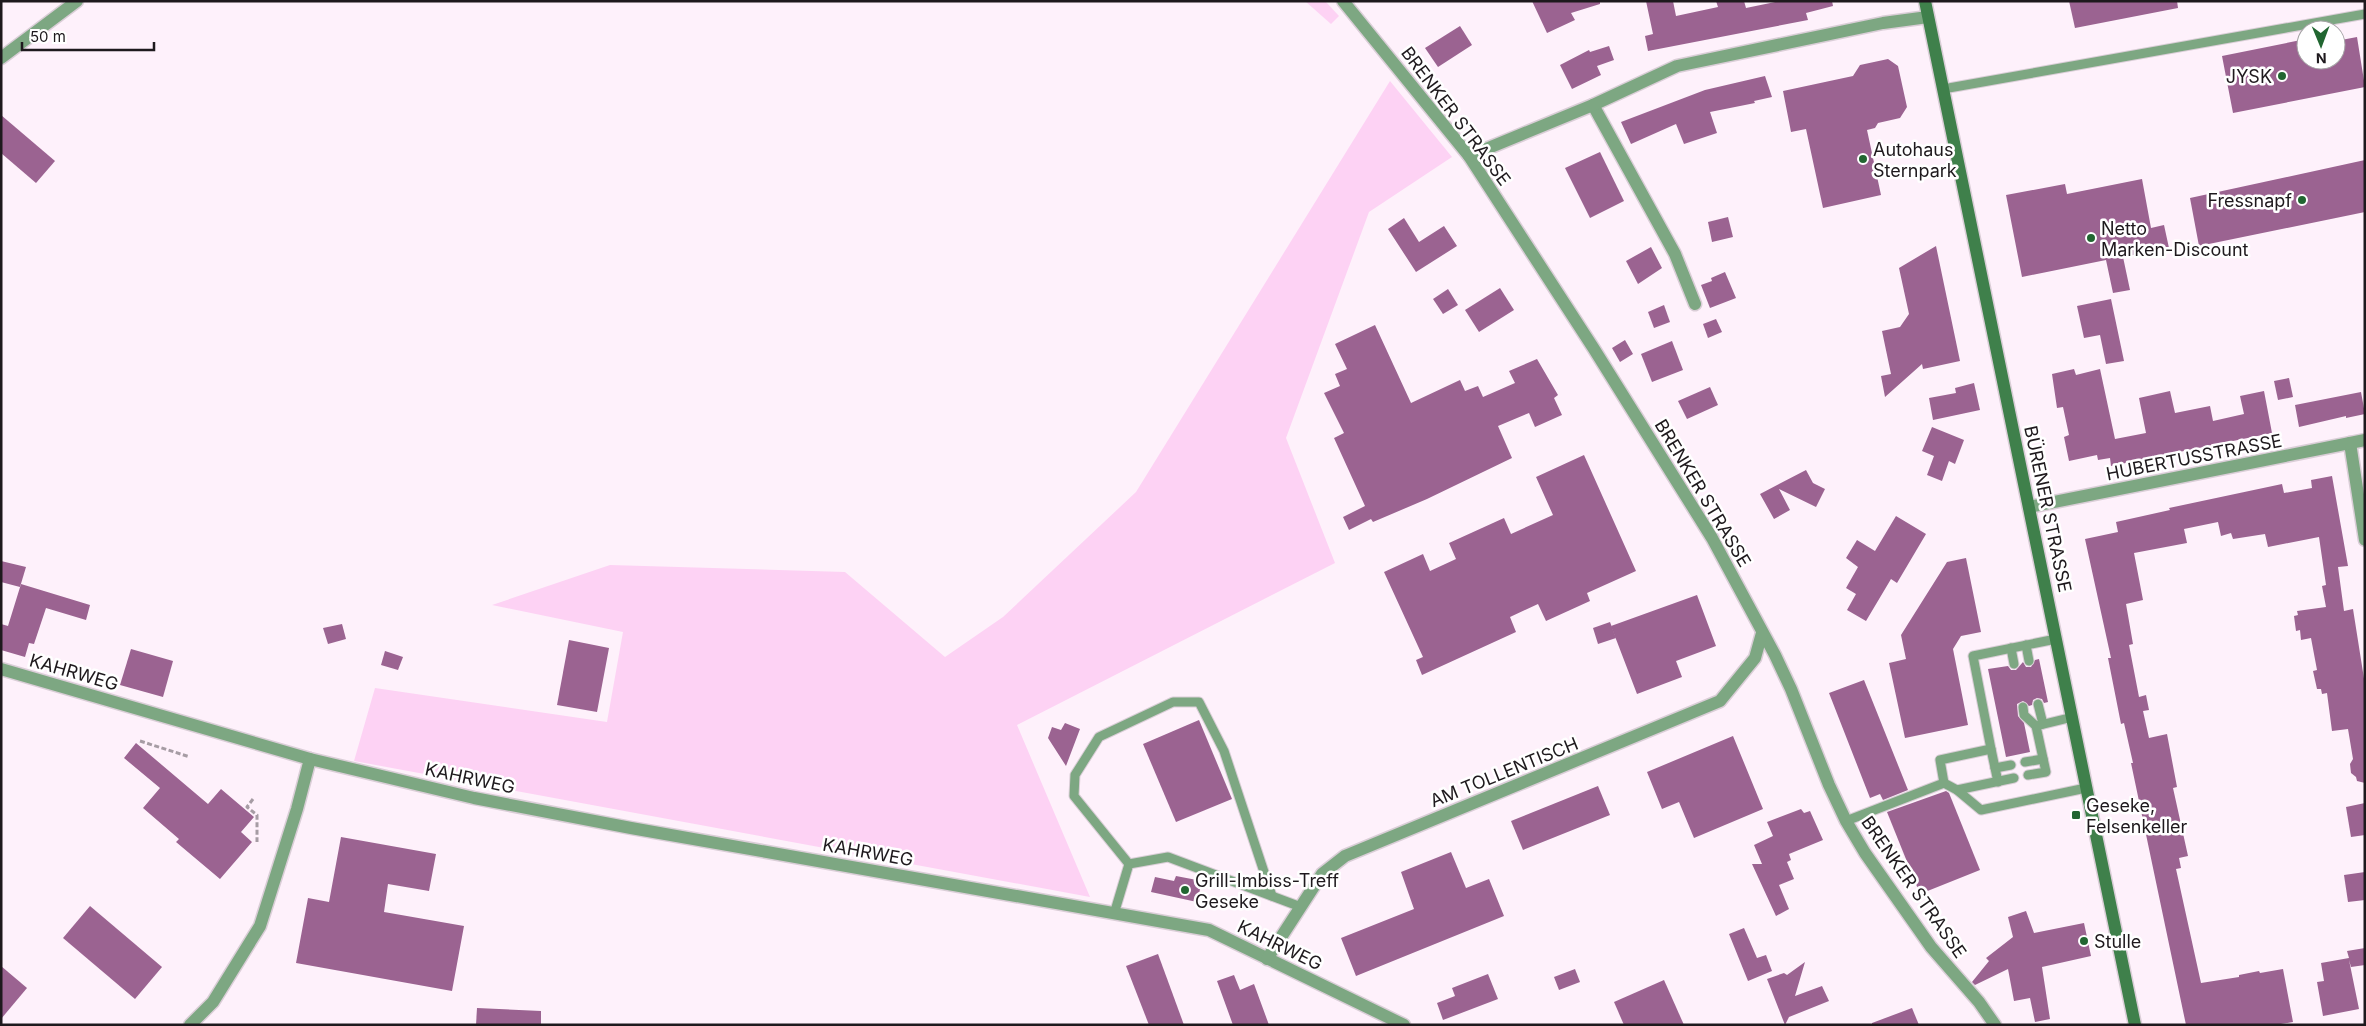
<svg xmlns="http://www.w3.org/2000/svg" width="2366" height="1026" viewBox="0 0 2366 1026" font-family="Inter,sans-serif">
	<rect width="100%" height="100%" fill="#fef1fb"/>
	<g fill="#fdd2f4">
		<polygon points="1305,1 1325,1 1339,16 1331,24"/>
		<polygon points="1390,81 1452,157 1369,212 1286,438 1335,563 1017,725 1090,897 354,761 375,688 607,722 623,632 492,605 610,565 845,572 945,657 1003,617 1136,492"/>
	</g>
	<g fill="#9b6391">
		<polygon points="1532,1 1600,1 1600,4 1571,13 1575,20 1547,33"/>
		<polygon points="1646,1 1673,1 1676,16 1718,7 1716,1 1744,1 1746,8 1780,1 1832,1 1833,6 1806,13 1808,20 1648,51 1645,36 1653,34"/>
		<polygon points="2069,1 2177,1 2178,8 2075,28"/>
		<polygon points="1460,26 1472,45 1438,67 1425,48"/>
		<polygon points="2357,37 2365,87 2233,113 2222,56 2306,39 2306,60 2336,60 2336,41"/>
		<polygon points="1609,46 1614,60 1597,66 1601,75 1572,89 1560,65 1589,50 1590,52"/>
		<polygon points="1888,59 1898,66 1907,107 1900,118 1878,123 1875,128 1867,130 1881,195 1823,208 1806,129 1791,132 1783,91 1853,76 1860,65"/>
		<polygon points="1765,76 1772,97 1754,101 1755,103 1710,112 1717,133 1684,144 1676,124 1631,144 1621,122 1705,90"/>
		<polygon points="1,115 55,161 36,183 1,153"/>
		<polygon points="1600,152 1624,201 1590,218 1565,168"/>
		<polygon points="2365,160 2365,212 2199,246 2190,198"/>
		<polygon points="2142,179 2151,228 2164,225 2169,248 2123,257 2130,290 2113,293 2106,260 2022,277 2006,195 2065,184 2067,194"/>
		<polygon points="1728,217 1733,237 1712,242 1708,222"/>
		<polygon points="1404,218 1419,242 1444,226 1457,246 1416,272 1388,229"/>
		<polygon points="1936,246 1960,361 1923,369 1922,364 1885,397 1881,376 1891,374 1882,331 1900,327 1909,314 1899,268"/>
		<polygon points="1651,247 1662,268 1638,284 1626,261"/>
		<polygon points="1725,272 1736,298 1710,308 1701,285 1712,281 1711,278"/>
		<polygon points="1500,288 1514,310 1479,332 1465,310"/>
		<polygon points="1448,289 1458,305 1443,314 1433,299"/>
		<polygon points="2111,299 2124,361 2106,364 2100,335 2084,338 2077,306"/>
		<polygon points="1664,305 1670,322 1654,328 1648,312"/>
		<polygon points="1716,319 1722,332 1708,338 1703,324"/>
		<polygon points="1375,325 1411,403 1460,380 1465,391 1478,386 1483,397 1515,383 1509,371 1537,359 1558,395 1554,398 1562,415 1535,427 1529,413 1498,426 1512,458 1427,499 1373,522 1371,519 1349,530 1343,517 1365,506 1334,438 1344,433 1324,393 1340,386 1335,374 1347,369 1335,344"/>
		<polygon points="1625,340 1633,354 1620,362 1612,348"/>
		<polygon points="1672,341 1683,370 1652,382 1641,354"/>
		<polygon points="2074,369 2076,375 2100,369 2115,439 2146,433 2139,398 2170,391 2175,413 2210,406 2213,421 2244,414 2240,396 2264,391 2272,433 2111,466 2110,458 2098,460 2097,455 2069,461 2064,437 2069,435 2063,407 2057,408 2052,374"/>
		<polygon points="2289,378 2293,397 2278,400 2274,381"/>
		<polygon points="1974,383 1980,410 1933,420 1929,398 1956,393 1955,388"/>
		<polygon points="1710,387 1718,405 1687,419 1678,401"/>
		<polygon points="2361,392 2365,414 2346,418 2346,416 2299,427 2295,405"/>
		<polygon points="1932,427 1964,440 1955,464 1949,461 1942,481 1927,475 1934,456 1922,451"/>
		<polygon points="1584,455 1636,571 1587,593 1590,601 1546,621 1538,604 1510,617 1516,632 1422,675 1416,660 1423,657 1384,572 1423,554 1430,571 1456,559 1449,543 1504,518 1511,534 1553,515 1536,477"/>
		<polygon points="1806,470 1813,483 1825,489 1816,507 1779,489 1790,510 1774,519 1760,494"/>
		<polygon points="2332,476 2348,566 2338,567 2344,611 2353,609 2365,685 2365,783 2357,781 2356,777 2351,773 2350,764 2353,759 2348,729 2332,731 2327,693 2322,694 2321,689 2317,689 2313,671 2317,670 2311,638 2301,640 2300,630 2296,631 2294,616 2298,615 2297,611 2326,607 2322,586 2326,585 2319,537 2268,547 2265,534 2233,539 2231,533 2221,536 2218,522 2184,529 2187,543 2134,553 2143,600 2126,604 2133,644 2129,645 2139,697 2146,695 2149,710 2143,711 2149,738 2167,734 2177,787 2173,788 2188,856 2179,858 2181,868 2176,869 2201,983 2239,977 2239,975 2259,971 2260,973 2283,969 2293,1022 2275,1025 2186,1025 2131,763 2133,763 2124,723 2121,724 2108,658 2111,658 2085,539 2118,532 2116,522 2170,510 2169,508 2282,484 2284,493 2312,488 2311,480"/>
		<polygon points="1896,516 1926,534 1897,583 1891,579 1866,621 1847,610 1856,594 1846,588 1858,567 1846,558 1857,540 1875,551"/>
		<polygon points="1966,558 1981,632 1961,636 1953,649 1968,725 1905,738 1889,663 1906,659 1901,635 1947,562"/>
		<polygon points="1,561 26,567 20,587 1,582"/>
		<polygon points="21,584 90,605 86,620 46,608 34,644 29,643 25,657 1,650 1,624 8,626"/>
		<polygon points="1697,595 1716,646 1676,661 1682,677 1637,694 1611,626"/>
		<polygon points="1610,622 1616,638 1598,644 1593,628"/>
		<polygon points="342,624 346,639 328,644 323,628"/>
		<polygon points="569,640 609,648 597,712 557,705"/>
		<polygon points="131,649 173,661 163,697 120,685"/>
		<polygon points="385,651 403,657 398,670 381,665"/>
		<polygon points="2039,659 2048,702 2044,703 2042,699 2037,698 2033,700 2032,705 2029,706 2023,701 2017,704 2018,716 2024,723 2030,752 2006,757 1988,669 2008,666 2011,670 2016,670 2023,662 2026,667 2031,667 2035,660"/>
		<polygon points="1864,680 1908,790 1883,800 1880,794 1870,798 1829,693"/>
		<polygon points="1199,720 1232,799 1176,822 1143,744"/>
		<polygon points="1065,723 1080,729 1066,766 1048,738 1052,727 1061,730"/>
		<polygon points="1733,736 1763,809 1694,838 1679,802 1662,809 1647,772"/>
		<polygon points="136,743 208,804 221,789 254,817 241,832 252,842 220,879 176,842 179,839 143,808 160,788 124,758"/>
		<polygon points="1598,786 1610,815 1523,850 1511,821"/>
		<polygon points="1946,791 1949,793 1980,870 1920,894 1887,812"/>
		<polygon points="2365,803 2365,835 2351,837 2346,807"/>
		<polygon points="1801,809 1804,813 1810,811 1823,840 1789,854 1791,860 1787,862 1794,879 1779,885 1789,909 1776,916 1752,864 1762,864 1754,845 1773,836 1767,822"/>
		<polygon points="341,837 436,854 429,891 388,884 384,912 464,926 452,991 296,963 308,898 329,902"/>
		<polygon points="1451,852 1466,888 1489,879 1504,916 1356,976 1341,938 1414,909 1401,872"/>
		<polygon points="2365,872 2365,900 2348,902 2344,875"/>
		<polygon points="1176,876 1202,881 1197,902 1151,892 1155,877 1174,881"/>
		<polygon points="90,906 162,967 135,999 63,938"/>
		<polygon points="2026,911 2034,933 2084,923 2091,956 2042,967 2050,1019 2035,1022 2030,998 2014,1001 2008,969 1975,985 1972,982 1989,961 1986,958 2013,937 2008,917"/>
		<polygon points="1744,928 1757,958 1766,955 1772,971 1748,981 1729,934"/>
		<polygon points="2365,948 2365,965 2351,967 2349,960 2359,1009 2323,1016 2317,982 2324,981 2321,963 2349,958 2347,951"/>
		<polygon points="1158,954 1169,984 1184,1025 1149,1025 1126,966"/>
		<polygon points="1805,962 1795,996 1822,986 1829,1001 1789,1017 1785,1025 1767,979 1784,973 1787,975"/>
		<polygon points="1,966 27,988 1,1019"/>
		<polygon points="1575,969 1580,982 1559,990 1554,977"/>
		<polygon points="1488,974 1498,999 1443,1020 1437,1003 1455,996 1452,988"/>
		<polygon points="1234,975 1240,990 1254,984 1269,1025 1233,1025 1217,981"/>
		<polygon points="1664,980 1684,1025 1624,1025 1614,1002"/>
		<polygon points="477,1008 541,1011 541,1025 476,1025"/>
		<polygon points="1912,1008 1919,1025 1872,1025 1872,1023"/>
	</g>
	<g fill="none" stroke-linecap="round" stroke-linejoin="round">
		<defs>
			<g id="lane">
				<polyline points="1943,89 2365,14"/>
				<polyline points="2026,645 2029,661"/>
				<polyline points="2011,648 2014,664"/>
				<polyline points="2038,704 2043,724"/>
				<polyline points="2023,707 2024,715 2036,726"/>
				<polyline points="1991,749 1998,782"/>
				<polyline points="2025,762 2043,759"/>
				<polyline points="1995,768 2011,765"/>
				<polyline points="2028,775 2046,772 2036,726 2073,717"/>
				<polyline points="1944,783 1940,760 1991,749 1973,656 2056,639"/>
				<polyline points="1957,790 2014,778"/>
				<polyline points="1846,821 1944,783 1957,790 1981,810 2086,788"/>
				<polyline points="1129,864 1074,796 1075,775 1099,737 1173,702 1199,702 1224,751 1272,896"/>
				<polyline points="1114,914 1129,864 1168,857 1301,907"/>
			</g>
			<g id="street">
				<polyline points="1343,1 1469,156 1594,349 1712,538 1775,655 1791,689 1829,785 1846,821 1865,853 1931,947 1979,1002 1995,1025"/>
				<polyline points="1,58 77,1"/>
				<polyline points="1593,105 1675,254 1695,304"/>
				<polyline points="1469,156 1593,105 1677,66 1883,23 1928,17"/>
				<polyline points="2350,443 2365,540"/>
				<polyline points="2029,507 2365,440"/>
				<polyline points="1,669 310,759 474,798 631,828 1209,930 1404,1025"/>
				<polyline points="1267,959 1322,874 1345,856 1720,701 1755,658 1762,633"/>
				<polyline points="190,1025 213,1002 260,926 297,809 310,759"/>
			</g>
			<polyline id="secondary" points="1925,1 2135,1025"/>
		</defs>
		<use href="#lane" stroke="#daced7" stroke-width="11"/>
		<use href="#street" stroke="#daced7" stroke-width="15"/>
		<use href="#secondary" stroke="#daced7" stroke-width="15"/>
		<g stroke="#a69ca4" stroke-width="3" stroke-dasharray="5 2.5" stroke-linecap="butt">
			<polyline points="140,741 190,757"/>
			<polyline points="253,799 247,807 257,815 257,842"/>
		</g>
		<use href="#lane" stroke="#7da782" stroke-width="9"/>
		<use href="#street" stroke="#7da782" stroke-width="12"/>
		<use href="#secondary" stroke="#3f804b" stroke-width="12"/>
	</g>
	<g fill="#216631" stroke="#fff" stroke-width="2">
		<circle cx="2282" cy="76" r="5"/>
		<circle cx="1863" cy="159" r="5"/>
		<circle cx="2302" cy="200" r="5"/>
		<circle cx="2091" cy="238" r="5"/>
		<rect x="2071" y="810" width="10" height="10" rx="2.5"/>
		<circle cx="1185" cy="890" r="5"/>
		<circle cx="2084" cy="941" r="5"/>
	</g>
	<g text-anchor="middle" dominant-baseline="central" stroke-width="5" stroke-linejoin="round" paint-order="stroke">
		<g font-size="18" fill="#1e191d" stroke="#fff" text-anchor="start">
			<text x="2272" y="76" text-anchor="end">JYSK</text>
			<text x="1873" y="149">Autohaus<tspan x="1873" dy="21">Sternpark</tspan></text>
			<text x="2292" y="200" text-anchor="end">Fressnapf</text>
			<text x="2101" y="228">Netto<tspan x="2101" dy="21">Marken-Discount</tspan></text>
			<text x="2086" y="805">Geseke,<tspan x="2086" dy="21">Felsenkeller</tspan></text>
			<text x="1195" y="880">Grill-Imbiss-Treff<tspan x="1195" dy="21">Geseke</tspan></text>
			<text x="2094" y="941">Stulle</text>
		</g>
		<g font-size="18" fill="#1e191d" stroke="#fff">
			<text transform="translate(1456 116) rotate(53)">BRENKER STRASSE</text>
			<text transform="translate(2194 457) rotate(-11)">HUBERTUSSTRASSE</text>
			<text transform="translate(1703 493) rotate(59)">BRENKER STRASSE</text>
			<text transform="translate(2048 509) rotate(78)">BÜRENER STRASSE</text>
			<text transform="translate(74 672) rotate(16)">KAHRWEG</text>
			<text transform="translate(1504 772) rotate(-22)">AM TOLLENTISCH</text>
			<text transform="translate(470 778) rotate(12)">KAHRWEG</text>
			<text transform="translate(868 852) rotate(10)">KAHRWEG</text>
			<text transform="translate(1914 887) rotate(55)">BRENKER STRASSE</text>
			<text transform="translate(1280 945) rotate(26)">KAHRWEG</text>
		</g>
	</g>
	<rect width="2366" height="1026" fill="none" stroke="#1e191d" stroke-width="5"/>
	<g transform="translate(2321 45) rotate(179)"><circle r="24" fill="#ffffff" stroke="#a5a3a5"/>
	<path d="M0-4L9 19L0 12L-9 19Z" fill="#216631"/>
	<text y="-8" font-size="14" font-weight="bold" text-anchor="middle" fill="#1e191d">N</text>
	</g>
	<path d="M22 42v8h132v-8" fill="none" stroke="#1e191d" stroke-width="2.5"/>
	<text x="30" y="42" font-size="15" fill="#1e191d" stroke="#ffffff" stroke-width="4" paint-order="stroke">50 m</text>
</svg>
